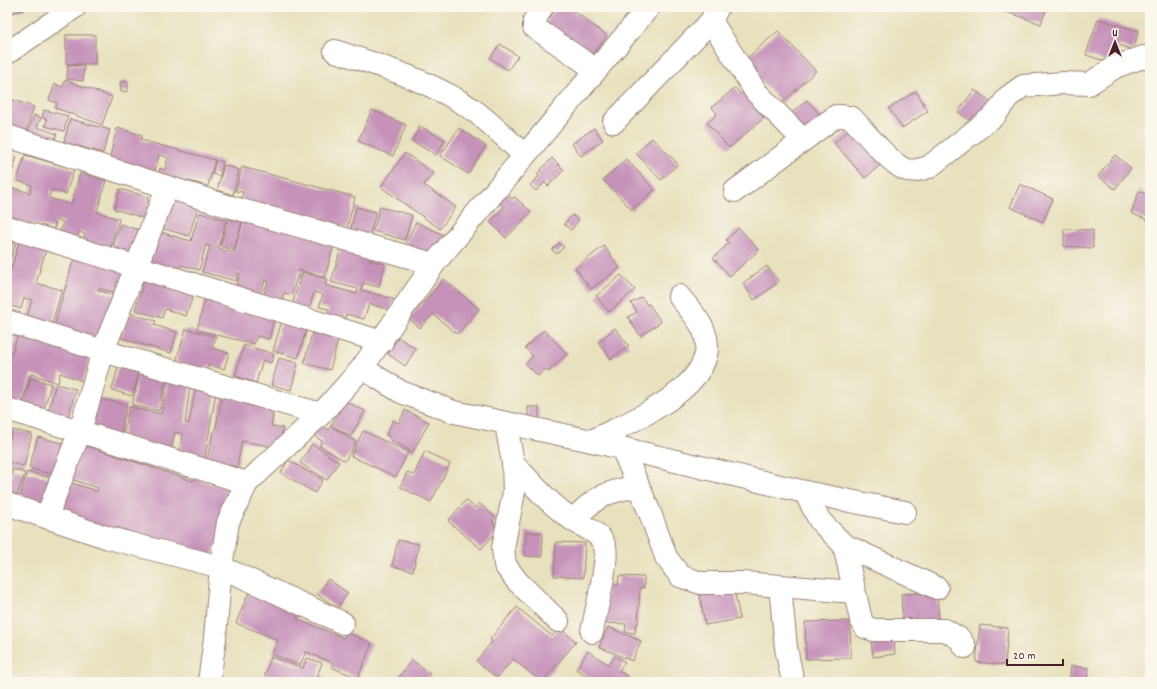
<svg xmlns="http://www.w3.org/2000/svg" width="1157" height="689" viewBox="0 0 1157 689" font-family="Dekko,sans-serif">
	<rect width="100%" height="100%" fill="#fbf7ec"/>
	<filter id="ink" filterUnits="userSpaceOnUse"><feTurbulence type="fractalNoise" baseFrequency=".025" numOctaves="2"/><feDisplacementMap in="SourceGraphic" scale="8" xChannelSelector="R" yChannelSelector="G"/><feConvolveMatrix kernelMatrix="1 2 1 2 8 2 1 2 1" color-interpolation-filters="sRGB"/></filter>
	<filter id="wash" filterUnits="userSpaceOnUse"><feTurbulence type="fractalNoise" baseFrequency=".012" numOctaves="4" result="noise"/><feDisplacementMap in="SourceGraphic" scale="16" xChannelSelector="R" yChannelSelector="G"/><feGaussianBlur stdDeviation="0.9" result="paint"/><feColorMatrix in="noise" values="0 0 0 0 0 0 0 0 0 0 0 0 0 0 0 0 0 1.4 0 .05"/><feComposite in="paint" operator="in"/></filter>
	<g filter="url(#wash)">
		<rect width="100%" height="100%" fill="#e7e1be"/>
		<g id="blocks">
			<g fill="#c692ba">
				<polygon points="7,7 24,7 24,10 7,14"/>
				<polygon points="558,7 569,7 607,36 589,59 544,25"/>
				<polygon points="1006,7 1047,7 1041,24 1005,11"/>
				<polygon points="1098,19 1139,31 1133,50 1119,45 1114,64 1086,55"/>
				<polygon points="778,31 816,71 782,103 756,75 759,72 746,59"/>
				<rect x="66" y="35" width="29" height="29"/>
				<polygon points="500,44 518,56 508,70 490,58"/>
				<polygon points="68,65 84,66 83,81 67,79"/>
				<polygon points="65,80 112,97 102,125 55,108 57,103 49,100 55,84 63,87"/>
				<polygon points="128,81 128,91 121,92 120,82"/>
				<polygon points="735,88 741,94 743,93 764,118 729,148 707,123 717,114 712,107"/>
				<polygon points="974,90 995,104 979,127 958,112"/>
				<polygon points="916,91 928,111 902,128 889,108"/>
				<polygon points="7,98 34,107 26,132 7,125"/>
				<polygon points="807,100 823,118 805,133 789,115"/>
				<polygon points="44,110 68,116 64,131 45,126 47,119 42,118"/>
				<polygon points="372,110 406,125 393,156 358,141"/>
				<polygon points="34,115 41,118 37,127 57,134 52,147 26,138"/>
				<polygon points="70,119 110,130 103,153 64,142"/>
				<polygon points="855,125 885,161 865,178 834,143"/>
				<polygon points="420,126 445,140 436,155 412,141"/>
				<polygon points="117,128 142,135 141,140 215,160 208,186 185,180 183,186 157,179 160,168 165,170 168,157 159,155 154,174 108,165"/>
				<polygon points="459,128 486,146 468,174 440,156"/>
				<polygon points="594,128 603,140 581,156 572,144"/>
				<polygon points="652,138 678,164 661,180 636,153"/>
				<polygon points="405,153 433,173 424,185 456,207 440,229 381,187"/>
				<polygon points="7,154 17,157 8,184 7,183"/>
				<polygon points="25,155 74,169 66,194 51,190 49,198 71,205 80,173 106,181 97,212 119,219 110,250 83,242 85,234 79,232 76,242 58,237 63,222 56,220 54,229 32,223 31,228 7,221 7,207 13,188 30,193 32,185 17,181"/>
				<polygon points="1115,155 1131,168 1115,189 1098,176"/>
				<polygon points="552,158 564,170 548,186 545,182 536,191 530,185 539,176 537,174"/>
				<polygon points="626,159 655,190 632,210 603,180"/>
				<polygon points="216,160 223,162 220,176 212,174"/>
				<polygon points="224,165 239,170 233,195 217,190"/>
				<polygon points="242,167 355,197 347,228 320,220 319,226 286,217 287,211 267,206 266,208 241,201 243,192 236,191"/>
				<polygon points="1020,184 1053,199 1043,222 1010,207"/>
				<polygon points="120,189 148,197 147,203 154,205 150,220 114,209"/>
				<polygon points="1139,191 1150,196 1150,221 1131,213"/>
				<polygon points="506,192 512,199 515,197 531,212 506,238 490,222 504,207 497,201"/>
				<polygon points="170,195 199,203 189,236 161,228"/>
				<polygon points="356,207 376,212 369,238 350,232"/>
				<polygon points="380,207 412,215 405,240 373,231"/>
				<polygon points="199,213 226,220 218,248 234,253 244,217 334,244 325,277 299,270 292,295 284,293 281,303 263,298 268,281 265,280 260,297 235,290 240,273 238,273 236,281 202,272 210,246 206,245 199,270 181,265 179,272 147,264 156,231 191,241"/>
				<polygon points="572,215 579,220 571,230 564,224"/>
				<polygon points="228,219 242,222 234,250 220,246"/>
				<polygon points="416,222 446,236 432,264 403,249"/>
				<polygon points="120,224 139,230 132,253 113,247"/>
				<polygon points="739,228 759,250 730,276 713,258 729,243 726,240"/>
				<polygon points="1064,229 1093,230 1093,248 1064,246"/>
				<polygon points="20,239 47,246 36,283 62,290 51,327 26,320 32,300 24,298 21,309 7,305 7,283"/>
				<polygon points="7,240 16,243 7,268"/>
				<polygon points="559,243 564,247 557,254 552,250"/>
				<polygon points="604,246 620,268 591,289 575,268"/>
				<polygon points="341,248 371,256 369,260 385,264 379,287 363,283 361,290 394,299 391,310 369,304 364,319 346,314 344,322 326,317 329,309 319,307 323,295 314,292 309,310 292,305 302,272 327,279 325,285 357,294 358,289 331,282"/>
				<polygon points="75,254 130,275 124,295 99,288 98,290 121,297 101,341 54,327"/>
				<polygon points="767,266 779,282 754,300 743,283"/>
				<polygon points="621,275 635,290 609,312 596,296"/>
				<polygon points="145,278 194,293 186,316 165,309 162,318 135,310"/>
				<polygon points="444,279 479,309 457,334 433,314 420,328 409,319"/>
				<polygon points="206,295 275,315 269,339 257,336 254,344 197,330"/>
				<polygon points="642,297 647,305 649,304 661,322 640,336 628,317 637,312 631,303"/>
				<polygon points="129,313 156,321 154,325 177,332 171,353 121,338"/>
				<polygon points="283,317 308,324 298,358 273,351"/>
				<polygon points="615,328 629,346 611,359 598,342"/>
				<polygon points="186,329 216,337 212,348 229,353 224,369 208,365 206,371 176,362"/>
				<polygon points="7,330 12,332 7,345"/>
				<polygon points="313,330 339,337 330,370 304,363"/>
				<polygon points="544,330 567,354 548,372 546,369 538,376 526,364 533,356 525,348"/>
				<polygon points="19,331 90,358 83,381 60,373 58,383 31,374 19,411 7,407 7,368"/>
				<polygon points="398,337 416,349 405,366 388,354"/>
				<polygon points="244,345 274,354 271,363 263,360 256,383 235,376"/>
				<polygon points="279,358 298,363 291,390 271,385"/>
				<polygon points="118,367 139,374 132,396 112,390"/>
				<polygon points="139,373 166,379 159,411 132,405"/>
				<polygon points="31,378 51,384 43,413 22,407"/>
				<polygon points="168,381 190,386 185,423 189,423 196,387 216,391 204,464 178,459 183,434 175,432 171,451 123,436 129,407 161,414"/>
				<polygon points="56,384 76,389 66,425 46,419"/>
				<polygon points="222,396 274,409 271,426 283,428 279,448 242,441 237,467 207,461 213,431 215,431"/>
				<polygon points="95,397 127,405 120,436 86,432"/>
				<polygon points="345,401 365,411 351,436 331,426"/>
				<rect x="528" y="407" width="11" height="11"/>
				<polygon points="405,410 429,422 413,452 390,440 391,438 386,435 393,420 399,423"/>
				<polygon points="320,424 329,430 331,426 356,442 345,461 319,446 322,441 313,435"/>
				<polygon points="12,430 32,434 24,466 7,462 7,451"/>
				<polygon points="363,431 408,452 396,477 351,456"/>
				<polygon points="38,437 66,444 57,476 29,468"/>
				<polygon points="78,443 193,481 194,478 234,491 212,558 116,527 114,532 57,514 68,482 97,491 98,488 67,478"/>
				<polygon points="312,444 339,462 327,480 300,463"/>
				<polygon points="425,451 450,464 431,502 400,487 407,472 414,475"/>
				<polygon points="288,460 323,480 315,493 281,473"/>
				<polygon points="7,467 11,468 7,479"/>
				<polygon points="13,469 25,473 17,497 7,493"/>
				<polygon points="27,472 51,478 45,504 20,497"/>
				<polygon points="466,500 475,508 479,503 496,518 492,522 499,529 481,549 448,521"/>
				<polygon points="526,532 543,533 542,557 525,556"/>
				<polygon points="398,540 419,544 413,571 392,566"/>
				<polygon points="556,542 585,543 583,578 554,576"/>
				<polygon points="619,576 644,577 644,588 640,588 638,624 636,624 635,633 625,632 626,624 605,623 607,585 618,585"/>
				<polygon points="328,579 348,593 337,608 317,594"/>
				<polygon points="733,584 740,619 705,625 699,590"/>
				<polygon points="252,585 303,606 297,619 344,638 346,632 372,643 358,678 331,667 333,663 306,652 300,665 272,654 278,640 236,623"/>
				<polygon points="937,592 939,622 903,625 901,594"/>
				<polygon points="517,607 552,636 560,628 576,642 542,682 513,659 497,678 476,661 492,642 490,639"/>
				<polygon points="850,621 851,658 806,659 805,622"/>
				<polygon points="980,625 1008,628 1005,665 976,662"/>
				<polygon points="608,627 641,641 632,661 599,647"/>
				<polygon points="894,638 895,654 873,657 871,641"/>
				<polygon points="588,651 609,665 615,656 625,662 619,671 629,677 626,682 597,682 576,669"/>
				<polygon points="271,657 303,668 307,658 322,663 317,676 328,680 327,682 274,682 264,678"/>
				<polygon points="412,660 430,674 424,682 401,682 397,679"/>
				<polygon points="1071,666 1088,668 1087,682 1069,682"/>
				<polygon points="350,677 366,682 349,682"/>
				<polygon points="575,677 582,682 571,682"/>
			</g>
		</g>
	</g>
	<g filter="url(#ink)">
		<use href="#blocks" fill-opacity="0" stroke="#988074" stroke-width="1"/>
		<g fill="none" stroke-linecap="round" stroke-linejoin="round">
			<defs>
				<g id="minor">
					<polyline points="542,7 534,21 534,27 596,70"/>
					<polyline points="711,21 756,92 803,140"/>
					<path d="M335,51c47,15 101,32 141,61 17,13 33,29 48,43"/>
					<polyline points="7,53 75,7"/>
					<polyline points="614,122 711,21 718,7"/>
					<polyline points="7,136 224,205 434,264"/>
					<path d="M735,191l101,-75h7l9,2c11,12 41,49 55,52 7,2 15,-1 22,-3l66,-52 13,-18 15,-11 41,-3 25,1 26,-17 28,-10 7,3"/>
					<polyline points="7,227 382,342"/>
					<polyline points="7,321 103,351 321,414"/>
					<polyline points="362,368 401,392 454,412 592,441 805,492 905,512"/>
					<polyline points="7,409 247,483"/>
					<polyline points="506,424 513,463 514,492 503,548 505,565 517,581 558,621"/>
					<path d="M592,441c36,-19 133,-56 112,-110 -4,-11 -18,-26 -25,-35"/>
					<polyline points="622,448 650,513 666,557 680,576 701,583 743,583 854,592"/>
					<path d="M513,463c19,20 37,42 60,57 13,9 27,11 32,27 4,13 -10,68 -13,85"/>
					<polyline points="805,492 820,521 844,545 937,588"/>
					<polyline points="7,504 109,538 221,567 343,623"/>
					<polyline points="47,516 80,431 103,351 167,188"/>
					<path d="M573,520c23,-24 33,-28 65,-34"/>
					<polyline points="844,545 861,620 865,627 874,630 945,630 960,639 965,647"/>
					<polyline points="780,586 786,648 793,682"/>
					<polyline points="209,682 215,638 221,567 228,522 247,483 321,414 362,368 434,264 649,7"/>
				</g>
			</defs>
			<use href="#minor" stroke="#988074" stroke-width="24"/>
			<use href="#minor" stroke="#fff" stroke-width="22"/>
		</g>
	</g>
	<rect width="1157" height="689" fill="none" stroke="#fbf7ec" stroke-width="24"/>
	<g transform="translate(1115 42)" stroke="#fbf7ec" stroke-width="3" paint-order="stroke">
	<path d="M0-3L7 15L0 10L-7 15Z" fill="#4a1f2b"/>
	<text y="-6" font-size="11" font-weight="bold" text-anchor="middle" fill="#4a1f2b">U</text>
	</g>
	<path d="M1007 659v6h56v-6" fill="none" stroke="#4a1f2b" stroke-width="2"/>
	<text x="1013" y="659" font-size="12" fill="#4a1f2b" stroke="#fbf7ec" stroke-width="3" paint-order="stroke">20 m</text>
</svg>
